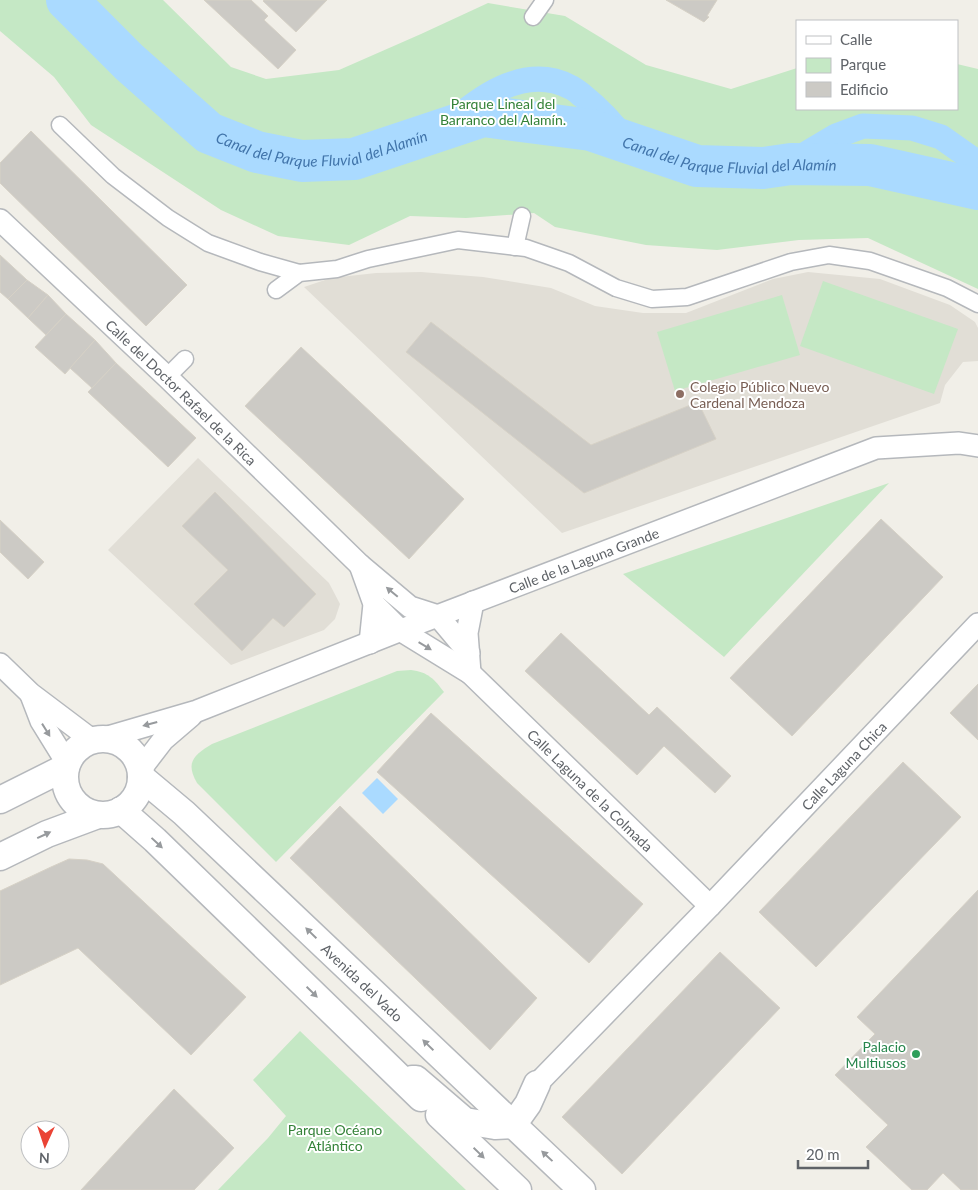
<svg xmlns="http://www.w3.org/2000/svg" width="978" height="1190" viewBox="0 0 978 1190" font-family="Lato,sans-serif">
	<rect width="100%" height="100%" fill="#f1efe8"/>
	<g fill="#e1ded6">
		<polygon points="421,272 483,277 551,288 595,306 643,313 686,313 773,279 808,272 880,279 950,305 975,322 978,328 978,361 963,362 945,385 940,403 562,533 304,287 331,278 376,273"/>
		<polygon points="198,458 329,583 340,604 335,619 324,630 231,665 108,550"/>
	</g>
	<g fill="#c5e8c5">
		<polygon points="0,0 163,0 231,67 266,79 339,70 421,34 488,3 565,16 646,65 731,89 797,68 797,109 957,109 957,64 978,69 978,289 868,238 799,240 717,250 646,245 555,227 534,213 466,218 410,216 349,245 278,236 221,210 91,125 54,77 0,31"/>
		<polygon points="823,281 958,329 934,394 800,346"/>
		<polygon points="782,295 800,355 675,391 657,332"/>
		<polygon points="889,483 724,657 623,574"/>
		<path d="M411,670c17,2 23,9 33,22l-168,170 -79,-79c-12,-21 -3,-28 15,-39l185,-73z"/>
		<polygon points="300,1031 466,1190 218,1190 268,1138 286,1116 253,1080"/>
	</g>
	<polygon fill="#aadaff" points="377,778 398,799 383,814 362,793"/>
	<g fill="none" stroke-linecap="round" stroke-linejoin="round">
		<g stroke="#aadaff" stroke-width="25">
			<path d="M444,129c33,-30 80,-66 126,-42 5,2 9,6 13,9 19,15 31,29 45,47"/>
			<polyline points="791,164 804,155 836,136 863,126 912,128 941,137 978,163"/>
		</g>
		<path stroke="#aadaff" stroke-width="42" id="s1" d="M67,0l62,62 80,71 48,19 45,9 52,-2 129,-43 108,14 106,36 66,2 28,-4 79,1 108,24"/>
	</g>
	<g fill="#cccac5" stroke="#d6d1c6">
		<polygon points="204,0 251,0 268,16 264,20 296,50 278,69"/>
		<polygon points="264,0 327,0 296,32 263,1"/>
		<polygon points="666,0 717,0 707,16 709,17 704,22"/>
		<polygon points="31,131 187,285 146,326 0,183 0,163"/>
		<polygon points="0,255 27,280 8,299 0,292"/>
		<polygon points="27,280 48,295 28,318 8,299"/>
		<polygon points="48,295 66,314 46,335 28,318"/>
		<polygon points="66,314 95,340 65,374 35,347"/>
		<polygon points="431,322 591,445 698,402 716,439 584,493 406,352"/>
		<polygon points="95,340 116,363 92,388 70,368"/>
		<polygon points="301,347 464,499 409,559 245,406"/>
		<polygon points="116,363 196,438 168,467 88,392"/>
		<polygon points="215,492 316,594 284,627 273,618 242,651 194,604 228,570 182,526"/>
		<polygon points="881,519 943,577 792,736 730,678"/>
		<polygon points="0,520 44,562 28,579 0,552"/>
		<polygon points="561,633 649,715 657,707 731,776 715,793 664,746 637,775 525,671"/>
		<polygon points="978,684 978,740 950,713"/>
		<polygon points="431,713 643,904 589,963 377,772"/>
		<polygon points="903,762 961,817 816,967 759,912"/>
		<polygon points="340,806 537,998 490,1050 290,858"/>
		<polygon points="69,859 87,860 103,864 246,997 191,1055 78,948 0,985 0,891 51,867"/>
		<polygon points="978,890 978,1190 961,1190 943,1173 927,1190 912,1190 866,1147 888,1125 835,1075 875,1034 857,1017"/>
		<polygon points="720,952 780,1008 622,1174 562,1117"/>
		<polygon points="174,1089 234,1148 194,1190 81,1190"/>
	</g>
	<g fill="none" stroke-linecap="round" stroke-linejoin="round">
		<defs>
			<g id="pedestrian">
				<polyline points="533,17 545,0"/>
				<polyline points="60,125 113,176 168,218 208,243 260,262 299,273"/>
				<polyline points="515,247 522,216"/>
				<polyline points="276,290 299,273 337,269 368,259 458,240 526,248 569,263 616,288 652,299 687,297 791,262 829,255 870,261 947,288 978,304"/>
				<polyline points="167,377 185,359"/>
			</g>
			<g id="minor">
				<path id="s2" d="M0,220l167,157 193,188"/>
				<polyline points="374,604 400,630 470,673 467,633 473,602"/>
				<polyline points="370,643 374,604 360,565 410,607 438,616 469,653"/>
				<polyline points="0,664 31,694 92,740"/>
				<path id="s3" d="M470,673l240,233"/>
				<polyline points="31,695 41,721 67,763"/>
				<path id="s4" d="M101,739l96,-28 222,-88 457,-175 83,-5 19,3"/>
				<polyline points="140,770 163,740 191,716"/>
				<path id="s5" d="M537,1084l173,-178 268,-282"/>
			</g>
			<g id="tertiary">
				<circle cx="103" cy="777" r="38"/>
				<path id="s6" d="M141,777l43,36 398,377"/>
				<polyline points="0,800 66,767"/>
				<polyline points="121,810 155,840 421,1098"/>
				<polyline points="0,857 47,834 98,815"/>
				<polyline points="412,1079 416,1079 465,1121 495,1126 513,1125 528,1104 537,1084"/>
				<polyline points="439,1115 518,1190"/>
			</g>
		</defs>
		<use href="#pedestrian" stroke="#b5b8bc" stroke-width="19"/>
		<use href="#minor" stroke="#b5b8bc" stroke-width="24"/>
		<use href="#tertiary" stroke="#b5b8bc" stroke-width="29"/>
		<use href="#pedestrian" stroke="#fff" stroke-width="16"/>
		<use href="#minor" stroke="#fff" stroke-width="21"/>
		<use href="#tertiary" stroke="#fff" stroke-width="26"/>
	</g>
	<defs><path id="oneway-solid" d="M-6-.8H1V-3.2L6.5 0L1 3.2V.8H-6Z" transform="scale(1.25)"/></defs>
	<g fill="#979a9d">
		<use href="#oneway-solid" transform="translate(392 592) rotate(-140)"/>
		<use href="#oneway-solid" transform="translate(425 646) rotate(31)"/>
		<use href="#oneway-solid" transform="translate(150 724) rotate(165)"/>
		<use href="#oneway-solid" transform="translate(46 730) rotate(58)"/>
		<use href="#oneway-solid" transform="translate(44 835) rotate(-25)"/>
		<use href="#oneway-solid" transform="translate(157 843) rotate(43)"/>
		<use href="#oneway-solid" transform="translate(311 933) rotate(-136)"/>
		<use href="#oneway-solid" transform="translate(312 992) rotate(44)"/>
		<use href="#oneway-solid" transform="translate(428 1045) rotate(-136)"/>
		<use href="#oneway-solid" transform="translate(479 1153) rotate(44)"/>
		<use href="#oneway-solid" transform="translate(547 1156) rotate(-137)"/>
	</g>
	<circle fill="#8d6e63" stroke="#fff" stroke-width="2" cx="680" cy="394" r="5"/>
	<circle fill="#2e9e5b" stroke="#fff" stroke-width="2" cx="916" cy="1054" r="5"/>
	<g text-anchor="middle" dominant-baseline="central" stroke-width="4" stroke-linejoin="round" paint-order="stroke">
		<g font-size="14" fill="#348238" stroke="#fff">
			<text x="503" y="103">Parque Lineal del<tspan x="503" dy="16">Barranco del Alamín.</tspan></text>
			<text x="335" y="1129">Parque Océano<tspan x="335" dy="16">Atlántico</tspan></text>
		</g>
		<g font-size="14" fill="#785e54" stroke="#fff" text-anchor="start">
			<text x="690" y="386">Colegio Público Nuevo<tspan x="690" dy="16">Cardenal Mendoza</tspan></text>
		</g>
		<g font-size="14" fill="#5f6368" stroke="#fff">
			<text stroke="none"><textPath href="#s2" startOffset="250">Calle del Doctor Rafael de la Rica</textPath></text>
			<text stroke="none"><textPath href="#s4" startOffset="515">Calle de la Laguna Grande</textPath></text>
			<text stroke="none"><textPath href="#s5" startOffset="442">Calle Laguna Chica</textPath></text>
			<text stroke="none"><textPath href="#s3" startOffset="168">Calle Laguna de la Colmada</textPath></text>
			<text stroke="none"><textPath href="#s6" startOffset="302">Avenida del Vado</textPath></text>
		</g>
		<g font-size="14" fill="#27864d" stroke="#fff" text-anchor="end">
			<text x="906" y="1046">Palacio<tspan x="906" dy="16">Multiusos</tspan></text>
		</g>
		<g font-size="15" font-style="italic" fill="#4174aa" stroke="#fff">
			<text stroke="none"><textPath href="#s1" startOffset="312">Canal del Parque Fluvial del Alamín</textPath></text>
			<text stroke="none"><textPath href="#s1" startOffset="732">Canal del Parque Fluvial del Alamín</textPath></text>
		</g>
	</g>
	<rect x="796" y="20" width="162" height="90" fill="#ffffff" stroke="#bfc1c3"/>
	<rect x="806" y="36" width="25" height="8" fill="#ffffff" stroke="#bfc1c3"/>
	<text x="840" y="45" font-size="15" fill="#5f6368">Calle</text>
	<rect x="806" y="58" width="25" height="15" fill="#c5e8c5" stroke="#bfc1c3"/>
	<text x="840" y="70" font-size="15" fill="#5f6368">Parque</text>
	<rect x="806" y="82" width="25" height="15" fill="#cccac5" stroke="#bfc1c3"/>
	<text x="840" y="95" font-size="15" fill="#5f6368">Edificio</text>
	<g transform="translate(45 1145) rotate(183)"><circle r="24" fill="#ffffff" stroke="#bfc1c3"/>
	<path d="M0-4L9 19L0 12L-9 19Z" fill="#ea4335"/>
	<text y="-8" font-size="14" font-weight="bold" text-anchor="middle" fill="#5f6368">N</text>
	</g>
	<path d="M798 1160v8h70v-8" fill="none" stroke="#5f6368" stroke-width="2.5"/>
	<text x="806" y="1160" font-size="15" fill="#5f6368" stroke="#ffffff" stroke-width="4" paint-order="stroke">20 m</text>
</svg>
